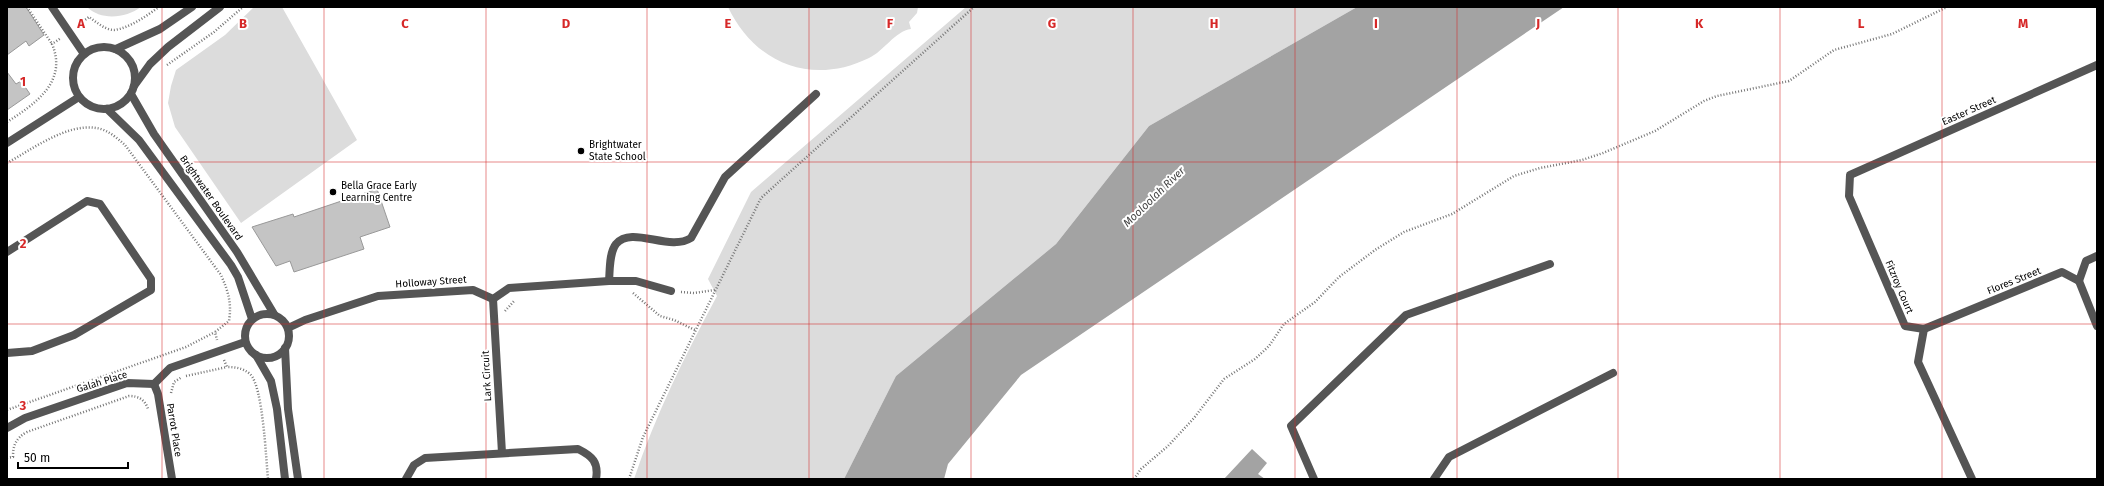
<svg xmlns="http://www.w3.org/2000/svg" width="2104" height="486" viewBox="0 0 2104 486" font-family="'Fira Sans',sans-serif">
	<rect width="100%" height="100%" fill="#fff"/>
	<g fill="#dcdcdc">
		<path d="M87,7h54c-15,11 -40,14 -54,0z"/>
		<polygon points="254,7 282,7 357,140 241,223 175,127 168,103 171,86 176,70 225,35"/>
		<path d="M728,7h190l-1,6 -8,9 2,7c-16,2 -27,22 -42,29 -57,28 -114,6 -141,-51z"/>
		<path d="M966,7h391l-208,119 -93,118 -160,132 -52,103h-210c21,-63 51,-124 83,-183l-9,-17 43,-87z"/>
	</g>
	<g fill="#a3a3a3">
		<polygon points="1357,7 1564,7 1021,375 948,464 944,479 844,479 896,376 1056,244 1149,126"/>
		<polygon points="1252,449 1267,463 1258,474 1265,479 1224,479"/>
	</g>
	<g fill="#c4c4c4" stroke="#999">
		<polygon points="7,7 26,7 44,35 29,46 26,41 7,55"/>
		<polygon points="7,72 16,84 21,81 30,94 7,110"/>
		<polygon points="377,189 390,227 360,237 364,249 294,272 290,261 276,266 252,227 293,214 294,217"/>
	</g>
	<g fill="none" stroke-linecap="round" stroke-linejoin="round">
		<g stroke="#777" stroke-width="2.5" stroke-dasharray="1 2" stroke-linecap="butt">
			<polyline points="27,7 52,44"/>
			<path d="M78,25l11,-8c6,4 16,13 25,13 16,-2 32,-14 45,-23"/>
			<polyline points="167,65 214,32 243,7"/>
			<path d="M7,122c28,-18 61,-40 45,-78l9,-6"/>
			<path d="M7,163c24,-13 60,-40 89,-35 11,1 21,10 29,17l96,130c7,16 11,28 8,46l-14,11 2,8"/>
			<polyline points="681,292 694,293 715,290"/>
			<polyline points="633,293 660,316 674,320 695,330"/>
			<polyline points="505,311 515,300"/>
			<path d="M224,360l3,7c8,0 16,1 23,7 13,12 16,85 18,105"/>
			<polyline points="186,376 227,367"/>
			<polyline points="171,393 174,382 182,377"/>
			<polyline points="7,410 186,347 215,332"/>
			<path d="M7,458l6,-1c0,-12 3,-19 14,-25l102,-36c10,0 16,4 19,13"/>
			<polyline points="629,479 643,437 761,198 974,7"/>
			<polyline points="1134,479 1141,469 1168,446 1194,418 1224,379 1255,359 1269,346 1284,324 1315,302 1339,277 1375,250 1404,232 1452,214 1514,176 1540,168 1582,160 1603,153 1655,131 1704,101 1717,96 1789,81 1834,50 1892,34 1947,7"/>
		</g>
		<g stroke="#555" stroke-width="8">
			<path d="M609,281c1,-11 0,-28 7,-37 16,-19 53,8 75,-6l34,-61 91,-83"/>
			<polyline points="1314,479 1291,426 1406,315 1550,264"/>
			<polyline points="1434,479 1449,457 1613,373"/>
		</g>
		<g stroke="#555" stroke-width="8">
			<polyline points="52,7 84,54"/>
			<polyline points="2097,65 1850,175 1849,196 1905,326 1924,329 2062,272 2079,281 2086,261 2097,256"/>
			<polyline points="7,252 87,201 100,204 151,279 151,290 74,335 32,351 7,353"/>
			<polyline points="2079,281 2097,326"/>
			<polyline points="493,299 502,453"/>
			<polyline points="288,328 305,320 378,296 473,290 493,299 509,288 609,281 636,281 671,291"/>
			<polyline points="1924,329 1918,362 1972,479"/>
			<polyline points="154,384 158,394 172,479"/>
			<polyline points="7,428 25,418 127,383 154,384 170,368 245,342"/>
			<path d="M406,479l8,-14 11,-7 153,-9c14,7 21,13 18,30"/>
		</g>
		<g stroke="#555" stroke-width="8">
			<circle cx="104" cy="78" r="31"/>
			<polyline points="116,49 160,29 192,7"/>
			<polyline points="134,86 150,64 168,47 220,7"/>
			<polyline points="131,94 154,134 237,252 274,314"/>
			<polyline points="107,109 139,140 231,265 238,277 252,319"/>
			<polyline points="7,143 79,97"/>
			<circle cx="267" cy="336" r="22"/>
			<polyline points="285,348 288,409 298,479"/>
			<polyline points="256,355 271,381 277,409 285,479"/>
		</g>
	</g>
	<path fill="none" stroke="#d62828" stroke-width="1" stroke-opacity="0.55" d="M162,7v472M324,7v472M486,7v472M647,7v472M809,7v472M971,7v472M1133,7v472M1295,7v472M1457,7v472M1618,7v472M1780,7v472M1942,7v472M7,162h2090M7,324h2090"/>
	<g fill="#000" stroke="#fff" stroke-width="1.5">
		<circle cx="581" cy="151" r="4"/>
		<circle cx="333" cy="192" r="4"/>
	</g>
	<g text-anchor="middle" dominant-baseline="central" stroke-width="4" stroke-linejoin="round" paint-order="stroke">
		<g font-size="10" fill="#000" stroke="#fff">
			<text transform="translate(1969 111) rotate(-24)">Easter Street</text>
			<text transform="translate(211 198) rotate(55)">Brightwater Boulevard</text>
			<text transform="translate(2014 281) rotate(-22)">Flores Street</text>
			<text transform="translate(431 282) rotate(-4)">Holloway Street</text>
			<text transform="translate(1899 287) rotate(67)">Fitzroy Court</text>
			<text transform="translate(487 376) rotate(-93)">Lark Circuit</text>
			<text transform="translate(102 382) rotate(-17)">Galah Place</text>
			<text transform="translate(174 430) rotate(81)">Parrot Place</text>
		</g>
		<g font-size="10" fill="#000" stroke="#fff" text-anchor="start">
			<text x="589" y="145">Brightwater<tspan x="589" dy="12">State School</tspan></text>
			<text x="341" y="186">Bella Grace Early<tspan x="341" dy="12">Learning Centre</tspan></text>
		</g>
		<g font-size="11" font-style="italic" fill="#444" stroke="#fff">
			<text transform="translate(1154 197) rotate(-44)">Mooloolah River</text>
		</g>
	</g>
	<g font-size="13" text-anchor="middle" font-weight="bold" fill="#d62828" stroke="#fff" stroke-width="4" stroke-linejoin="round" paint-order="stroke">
		<text x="81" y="28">A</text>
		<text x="243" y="28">B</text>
		<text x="405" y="28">C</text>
		<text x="566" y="28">D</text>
		<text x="728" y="28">E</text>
		<text x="890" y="28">F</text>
		<text x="1052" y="28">G</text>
		<text x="1214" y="28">H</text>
		<text x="1376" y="28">I</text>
		<text x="1538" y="28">J</text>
		<text x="1699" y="28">K</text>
		<text x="1861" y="28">L</text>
		<text x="2023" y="28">M</text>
		<text x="23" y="86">1</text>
		<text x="23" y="248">2</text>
		<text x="23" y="410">3</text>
	</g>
	<rect width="2104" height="486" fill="none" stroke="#000000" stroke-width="16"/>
	<path d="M18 462v6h110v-6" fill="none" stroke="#000000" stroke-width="2"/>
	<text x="24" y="462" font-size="12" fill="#000000" stroke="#ffffff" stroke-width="3" paint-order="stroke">50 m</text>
</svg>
